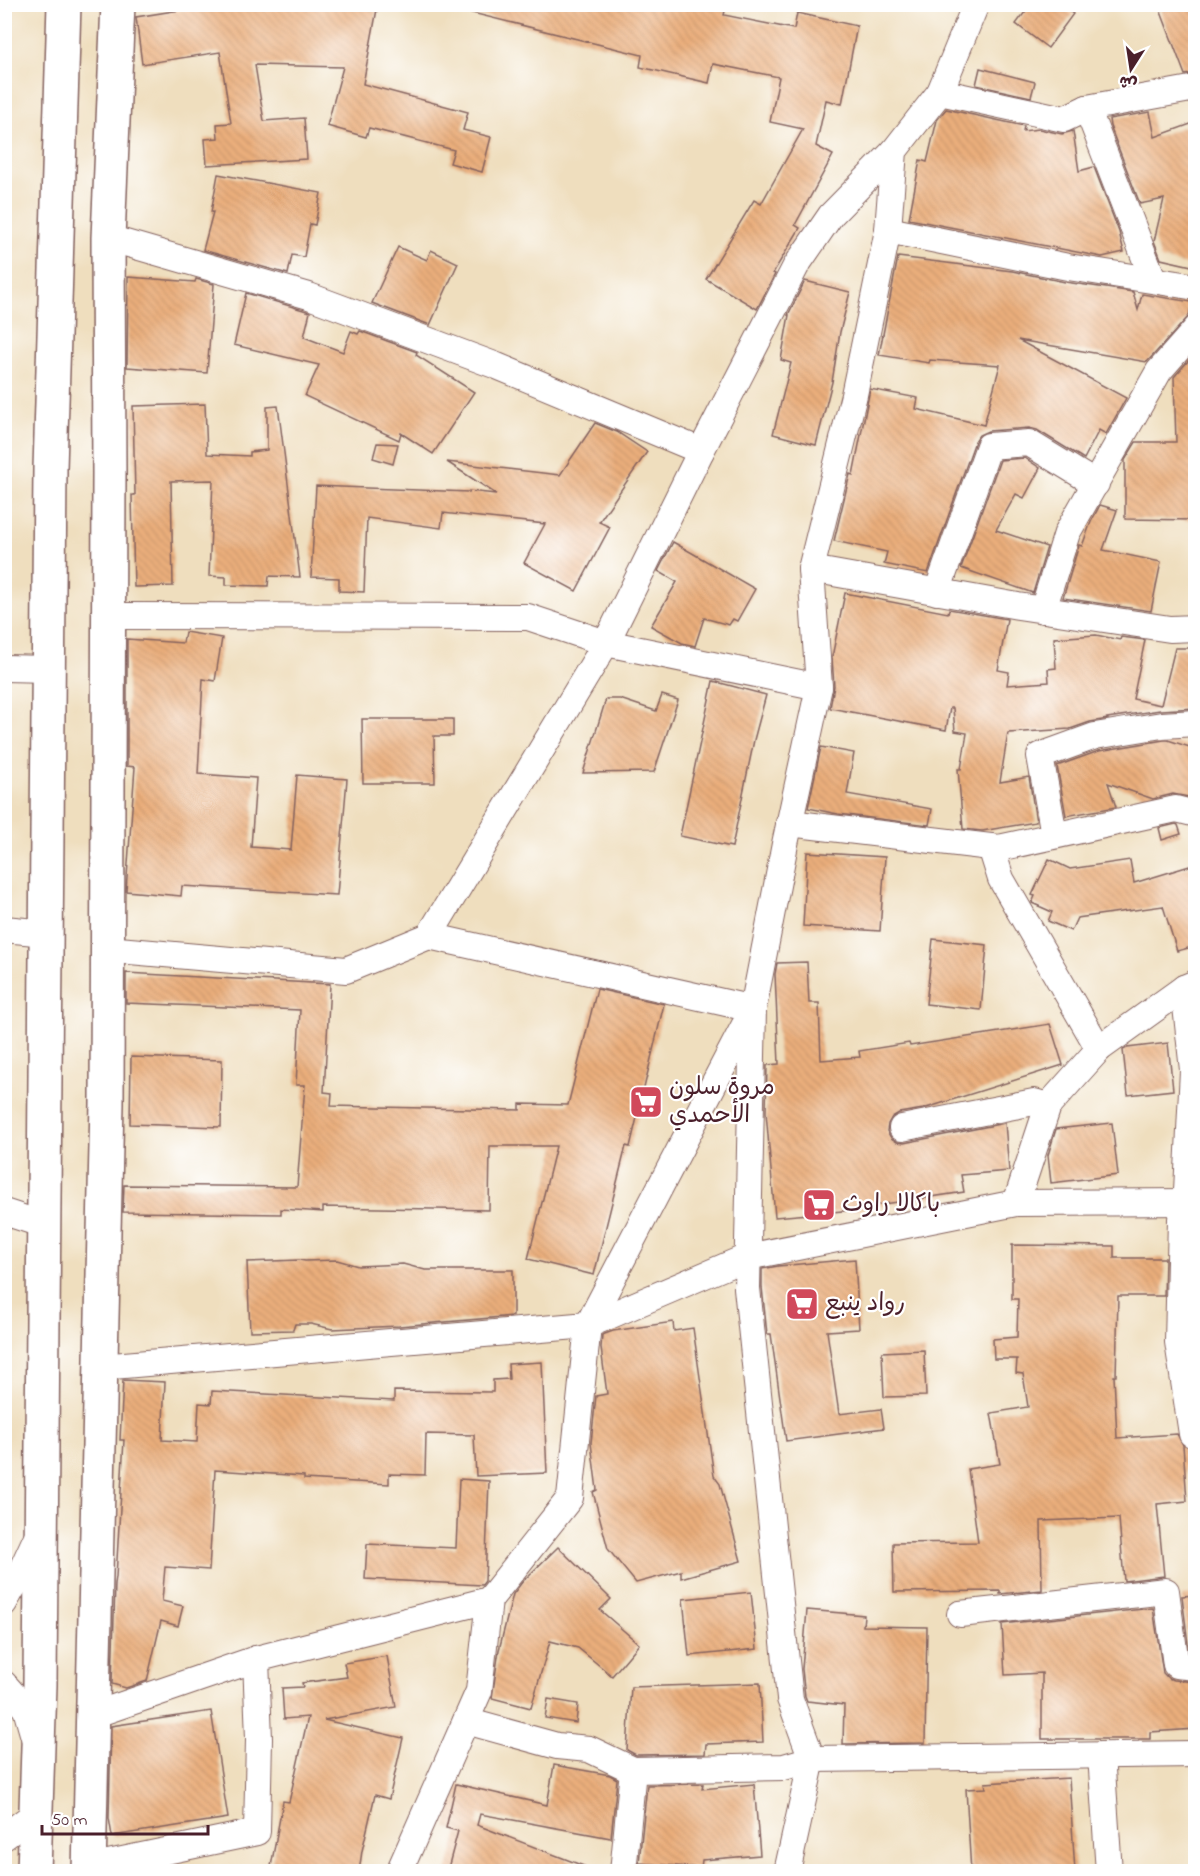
<svg xmlns="http://www.w3.org/2000/svg" width="1200" height="1876" viewBox="0 0 1200 1876" font-family="'Indie Flower','Playpen Sans Arabic',sans-serif">
	<defs>
		<pattern id="building-back-hatch" width="6" height="6" patternUnits="userSpaceOnUse" patternTransform="scale(1.5)"><rect width="6" height="6" fill="#eaae7b"/><path d="M-1 5l2 2M0 0l6 6M5-1l2 2" fill="none" stroke="#ca956a"/></pattern>
	</defs>
	<rect width="100%" height="100%" fill="#fff"/>
	<filter id="ink" filterUnits="userSpaceOnUse"><feTurbulence type="fractalNoise" baseFrequency=".0167" numOctaves="2"/><feDisplacementMap in="SourceGraphic" scale="12" xChannelSelector="R" yChannelSelector="G"/><feConvolveMatrix kernelMatrix="1 2 1 2 8 2 1 2 1" color-interpolation-filters="sRGB"/></filter>
	<filter id="wash" filterUnits="userSpaceOnUse"><feTurbulence type="fractalNoise" baseFrequency=".008" numOctaves="4" result="noise"/><feDisplacementMap in="SourceGraphic" scale="24" xChannelSelector="R" yChannelSelector="G"/><feGaussianBlur stdDeviation="1.35" result="paint"/><feColorMatrix in="noise" values="0 0 0 0 0 0 0 0 0 0 0 0 0 0 0 0 0 1.4 0 .05"/><feComposite in="paint" operator="in"/></filter>
	<g filter="url(#wash)">
		<rect width="100%" height="100%" fill="#efdebe"/>
		<g id="blocks">
			<g fill="url(#building-back-hatch)">
				<polygon points="218,4 378,4 363,84 468,112 463,130 491,137 482,172 450,163 454,150 369,128 366,137 327,126 343,67 255,65 264,121 304,118 307,159 207,165 205,139 218,138 217,124 231,123 220,52 142,64 136,17"/>
				<polygon points="465,4 697,4 725,11 724,15 794,29 797,13 857,26 842,104 826,100 816,146 833,155 795,225 800,228 773,273 775,274 757,309 706,279 754,200 761,204 803,129 770,122 779,77 713,64 709,83 640,67 642,55 464,11"/>
				<polygon points="1031,4 1060,4 1073,14 1048,48 1016,24"/>
				<polygon points="1158,4 1196,4 1196,73 1185,75"/>
				<polygon points="980,68 1035,82 1031,97 976,85"/>
				<polygon points="946,109 1024,126 1023,131 1039,129 1062,134 1073,131 1079,171 1094,167 1119,232 1124,252 1102,257 909,219 920,160 927,162 937,120"/>
				<polygon points="1150,112 1155,137 1196,122 1196,267 1161,259 1154,241 1164,199 1140,204 1110,126 1109,119"/>
				<polygon points="218,174 321,193 315,225 310,224 304,257 292,255 288,274 203,250 213,212 211,212"/>
				<polygon points="398,247 427,260 431,250 458,263 430,325 372,303"/>
				<polygon points="898,257 1012,271 1065,282 1133,292 1138,310 1142,294 1192,302 1189,316 1147,362 1018,340 1126,398 1106,434 1099,430 1084,459 1037,430 1029,428 988,431 979,435 975,441 928,573 884,564 887,552 834,541 850,474 853,475 870,389 918,398 916,409 984,425 1000,365 930,360 929,363 879,355"/>
				<polygon points="128,277 195,282 196,279 214,284 207,373 127,367"/>
				<polygon points="805,281 850,292 840,332 832,382 816,445 773,434 791,363 781,360 789,315 788,315"/>
				<polygon points="246,293 310,312 304,337 343,352 351,331 358,334 360,331 417,352 416,355 474,392 433,454 401,433 399,440 305,396 319,365 234,345"/>
				<polygon points="1196,352 1196,520 1125,519 1125,460 1136,442 1176,442 1174,377"/>
				<polygon points="205,404 207,454 250,456 250,452 267,450 267,407 278,406 300,577 269,576 268,586 226,585 226,577 209,576 213,480 171,481 173,586 134,587 132,495 135,495 133,406"/>
				<polygon points="595,423 617,432 647,452 599,522 610,527 576,591 524,563 545,524 443,513 441,528 367,518 364,592 339,591 339,578 311,577 316,486 469,492 469,491 496,494 447,462 560,475"/>
				<polygon points="377,443 398,444 393,464 373,458"/>
				<polygon points="1025,458 1040,468 1024,498 1016,494 996,530 1047,547 1033,593 961,568 1000,460"/>
				<polygon points="1100,505 1117,510 1103,550 1161,562 1151,611 1063,598 1079,545 1082,546 1091,522"/>
				<polygon points="673,542 755,589 737,621 733,619 729,625 704,618 695,646 682,643 651,626 677,582 658,571"/>
				<polygon points="845,593 948,613 949,609 1007,619 998,670 1009,672 1007,685 1049,682 1048,669 1056,668 1054,638 1096,635 1120,640 1121,637 1145,640 1133,699 1161,705 1175,648 1196,648 1196,708 1160,710 1107,718 1108,719 1090,722 1070,729 1008,733 1000,782 1029,777 1036,822 982,831 963,829 958,769 961,769 967,733 955,731 953,708 950,708 946,730 830,708 834,686 832,657"/>
				<polygon points="185,632 222,638 215,681 203,679 198,774 256,778 251,847 291,850 297,775 347,779 337,895 182,886 181,896 126,891 135,767 127,766 127,639 183,643"/>
				<polygon points="713,681 766,695 754,740 732,847 680,836"/>
				<polygon points="662,695 678,700 654,772 583,773 606,699 620,699 656,711"/>
				<polygon points="362,719 453,719 453,736 434,736 435,783 363,783"/>
				<polygon points="1164,740 1168,740 1196,749 1196,793 1194,798 1173,794 1153,799 1108,783 1116,807 1066,816 1057,766 1099,751"/>
				<polygon points="821,747 854,753 847,794 932,809 929,825 838,814 808,808"/>
				<polygon points="1176,824 1178,825 1181,834 1162,840 1159,828"/>
				<polygon points="807,852 885,857 880,931 803,926"/>
				<polygon points="1049,859 1070,869 1130,860 1134,883 1196,864 1196,946 1177,951 1163,906 1077,918 1071,931 1048,921 1052,912 1032,903 1035,896 1032,895"/>
				<polygon points="933,939 987,945 981,1010 926,1004"/>
				<polygon points="807,962 809,1003 819,1003 821,1060 860,1057 859,1051 909,1043 910,1046 1050,1024 1063,1065 923,1109 899,1113 892,1117 888,1124 887,1131 891,1138 897,1142 904,1143 1005,1123 1009,1171 961,1175 964,1192 864,1207 865,1209 775,1217 766,1112 767,1065 779,1064 775,974 777,963"/>
				<polygon points="126,973 330,984 324,1092 332,1093 331,1106 520,1110 520,1104 568,1105 597,989 664,1004 630,1147 626,1146 594,1275 528,1259 556,1146 490,1146 489,1210 323,1207 323,1212 281,1209 281,1214 123,1212 124,1185 297,1187 305,1085 296,1085 300,1010 126,1003"/>
				<polygon points="1168,1043 1173,1090 1128,1095 1123,1050 1127,1048"/>
				<polygon points="131,1057 222,1060 221,1127 130,1124"/>
				<polygon points="1112,1123 1118,1175 1051,1183 1048,1155 1056,1129"/>
				<polygon points="1012,1245 1114,1246 1114,1258 1165,1258 1164,1296 1118,1296 1116,1376 1114,1376 1117,1438 1177,1434 1183,1445 1187,1501 1157,1504 1164,1576 1124,1581 1119,1518 1041,1521 1042,1590 1000,1594 1000,1591 894,1592 893,1543 978,1542 968,1469 1000,1464 991,1413 1028,1407 1023,1374 1016,1373 1017,1359 994,1359 993,1339 1017,1337 1018,1299 1012,1299"/>
				<polygon points="855,1259 859,1329 827,1331 839,1414 881,1409 884,1428 786,1441 771,1334 767,1334 762,1287 762,1269 778,1266"/>
				<polygon points="299,1260 305,1261 337,1260 358,1266 403,1264 425,1270 513,1270 513,1316 399,1326 332,1329 311,1324 295,1324 293,1330 250,1331 247,1262"/>
				<polygon points="673,1322 674,1331 693,1328 714,1476 720,1484 741,1561 681,1578 681,1571 636,1583 608,1549 593,1492 597,1490 591,1443 596,1396 607,1394 601,1348 602,1335 613,1331"/>
				<polygon points="924,1350 926,1396 884,1397 882,1352"/>
				<polygon points="542,1362 547,1473 476,1476 474,1435 426,1434 425,1475 389,1474 389,1484 304,1479 304,1476 215,1470 209,1570 165,1567 162,1601 183,1606 178,1626 161,1621 147,1681 126,1688 112,1684 115,1584 116,1577 124,1440 120,1440 123,1380 165,1382 162,1440 197,1442 199,1403 211,1404 212,1391 394,1401 394,1391 493,1392 493,1380 509,1379 508,1364"/>
				<polygon points="459,1479 489,1481 485,1581 482,1585 365,1579 367,1544 456,1548"/>
				<polygon points="558,1547 611,1599 600,1610 639,1644 612,1676 578,1648 550,1641 531,1708 492,1698 499,1650 513,1594 523,1581"/>
				<polygon points="751,1592 757,1649 689,1656 683,1599"/>
				<polygon points="1196,1595 1196,1652 1189,1651 1182,1596"/>
				<polygon points="1153,1608 1163,1673 1168,1678 1174,1680 1196,1682 1196,1729 1150,1732 1150,1739 1042,1739 1042,1673 1005,1675 1002,1624"/>
				<polygon points="807,1610 864,1615 863,1626 927,1627 925,1743 843,1744 844,1705 807,1701 805,1696 802,1669"/>
				<polygon points="387,1656 396,1707 324,1720 403,1738 389,1799 375,1795 362,1851 359,1872 270,1872 283,1801 289,1802 308,1717 284,1719 282,1688 303,1687 302,1683 347,1677 344,1663"/>
				<polygon points="760,1683 763,1742 706,1744 705,1754 636,1755 627,1750 631,1687"/>
				<polygon points="548,1699 578,1704 576,1723 545,1718"/>
				<polygon points="211,1711 228,1818 112,1836 109,1818 111,1726"/>
				<polygon points="554,1765 610,1775 617,1779 611,1838 480,1814 477,1825 594,1870 593,1872 447,1872 458,1831 446,1828 456,1784 547,1805"/>
				<polygon points="1069,1778 1075,1872 971,1872 966,1789 986,1788 985,1783"/>
				<polygon points="703,1784 702,1789 754,1784 760,1855 702,1860 701,1868 639,1863 647,1785"/>
			</g>
		</g>
	</g>
	<g filter="url(#ink)">
		<use href="#blocks" fill-opacity="0" stroke="#84625e" stroke-width="1.5"/>
		<g fill="none" stroke-linecap="round" stroke-linejoin="round">
			<defs>
				<g id="minor">
					<polyline points="940,92 1064,119 1087,108 1153,279"/>
					<polyline points="1087,108 1196,88"/>
					<polyline points="888,230 1068,267 1196,287"/>
					<polyline points="108,238 309,296 497,366 701,451"/>
					<polyline points="811,569 1018,606 1170,629 1196,628"/>
					<polyline points="937,592 989,446 1029,443 1096,484"/>
					<polyline points="1043,610 1067,533 1159,371 1196,329"/>
					<polyline points="109,616 528,617 606,643 819,687"/>
					<polyline points="4,668 49,669"/>
					<polyline points="789,823 999,848 1176,809 1196,814"/>
					<polyline points="1053,829 1040,756 1095,736 1162,725 1196,723"/>
					<polyline points="991,847 1001,879 1099,1049"/>
					<polyline points="4,929 46,933"/>
					<polyline points="107,949 346,970 429,936 606,643 701,451 796,266 831,215 894,151"/>
					<polyline points="1184,988 1193,1070 1187,1191 1181,1219 1178,1342 1192,1434"/>
					<polyline points="902,1128 1034,1102 1048,1106"/>
					<polyline points="1016,1203 1048,1106 1099,1049 1184,988 1196,983"/>
					<polyline points="4,1212 44,1225"/>
					<polyline points="101,1367 588,1325 747,1257 1016,1203 1196,1202"/>
					<polyline points="4,1603 16,1582 39,1532"/>
					<polyline points="960,1614 1166,1591 1176,1665 1196,1667"/>
					<polyline points="4,1684 26,1709 34,1737"/>
					<polyline points="93,1715 256,1659 489,1600"/>
					<polyline points="466,1721 557,1746 589,1749 633,1770 784,1767 812,1759 1196,1754"/>
					<polyline points="1101,1755 1109,1872"/>
					<polyline points="4,1837 36,1813"/>
					<polyline points="89,1867 257,1832 259,1739 256,1659"/>
					<polyline points="399,1872 479,1691 489,1600 570,1498 588,1325 753,1009 429,936"/>
					<polyline points="623,1872 633,1770"/>
					<polyline points="787,1872 812,1759 790,1699 747,1288 753,1009 785,844 819,687 811,569 854,395 888,230 894,151 940,92 976,4"/>
				</g>
				<g id="tertiary">
					<polyline points="34,1872 40,1685 50,469 64,4"/>
					<polyline points="89,1872 107,1104 109,473 108,238 118,4"/>
				</g>
			</defs>
			<use href="#minor" stroke="#84625e" stroke-width="28"/>
			<use href="#tertiary" stroke="#84625e" stroke-width="36"/>
			<use href="#minor" stroke="#fff" stroke-width="26"/>
			<use href="#tertiary" stroke="#fff" stroke-width="33"/>
		</g>
	</g>
	<defs>
		<symbol id="supermarket-square" viewBox="-11 -11 22 22"><rect x="-9" y="-9" width="18" height="18" rx="4" fill="#d1495b" stroke="#fff"/><path d="M-6-5.5h2.5l.6 2H6L4.5 2H-2.5L-4.4-4H-6ZM-1.5 3.2a1.3 1.3 0 1 0 .1 0ZM3 3.2a1.3 1.3 0 1 0 .1 0Z" fill="#fff"/></symbol>
	</defs>
	<g fill-rule="evenodd">
		<use href="#supermarket-square" x="627" y="1083" width="38" height="38"/>
		<use href="#supermarket-square" x="800" y="1186" width="38" height="38"/>
		<use href="#supermarket-square" x="783" y="1285" width="38" height="38"/>
	</g>
	<g text-anchor="middle" dominant-baseline="central" stroke-width="4.5" stroke-linejoin="round" paint-order="stroke">
		<g font-size="24" fill="#4a1f2b" stroke="#fff" text-anchor="start">
			<text x="669" y="1088">مروة سلون<tspan x="669" dy="28">الأحمدي</tspan></text>
			<text x="842" y="1205">باكالا راوث</text>
			<text x="825" y="1304">رواد ينبع</text>
		</g>
	</g>
	<rect width="1200" height="1876" fill="none" stroke="#fff" stroke-width="24"/>
	<g transform="translate(1131 69) rotate(192)" stroke="#ffffff" stroke-width="4.5" paint-order="stroke">
	<path d="M0-4.5L10 22L0 15L-10 22Z" fill="#4a1f2b"/>
	<text y="-9" font-size="16" font-weight="bold" text-anchor="middle" fill="#4a1f2b">ش</text>
	</g>
	<path d="M42 1825v9h166v-9" fill="none" stroke="#4a1f2b" stroke-width="3"/>
	<text x="51" y="1825" font-size="18" fill="#4a1f2b" stroke="#ffffff" stroke-width="4.5" paint-order="stroke">50 m</text>
</svg>
